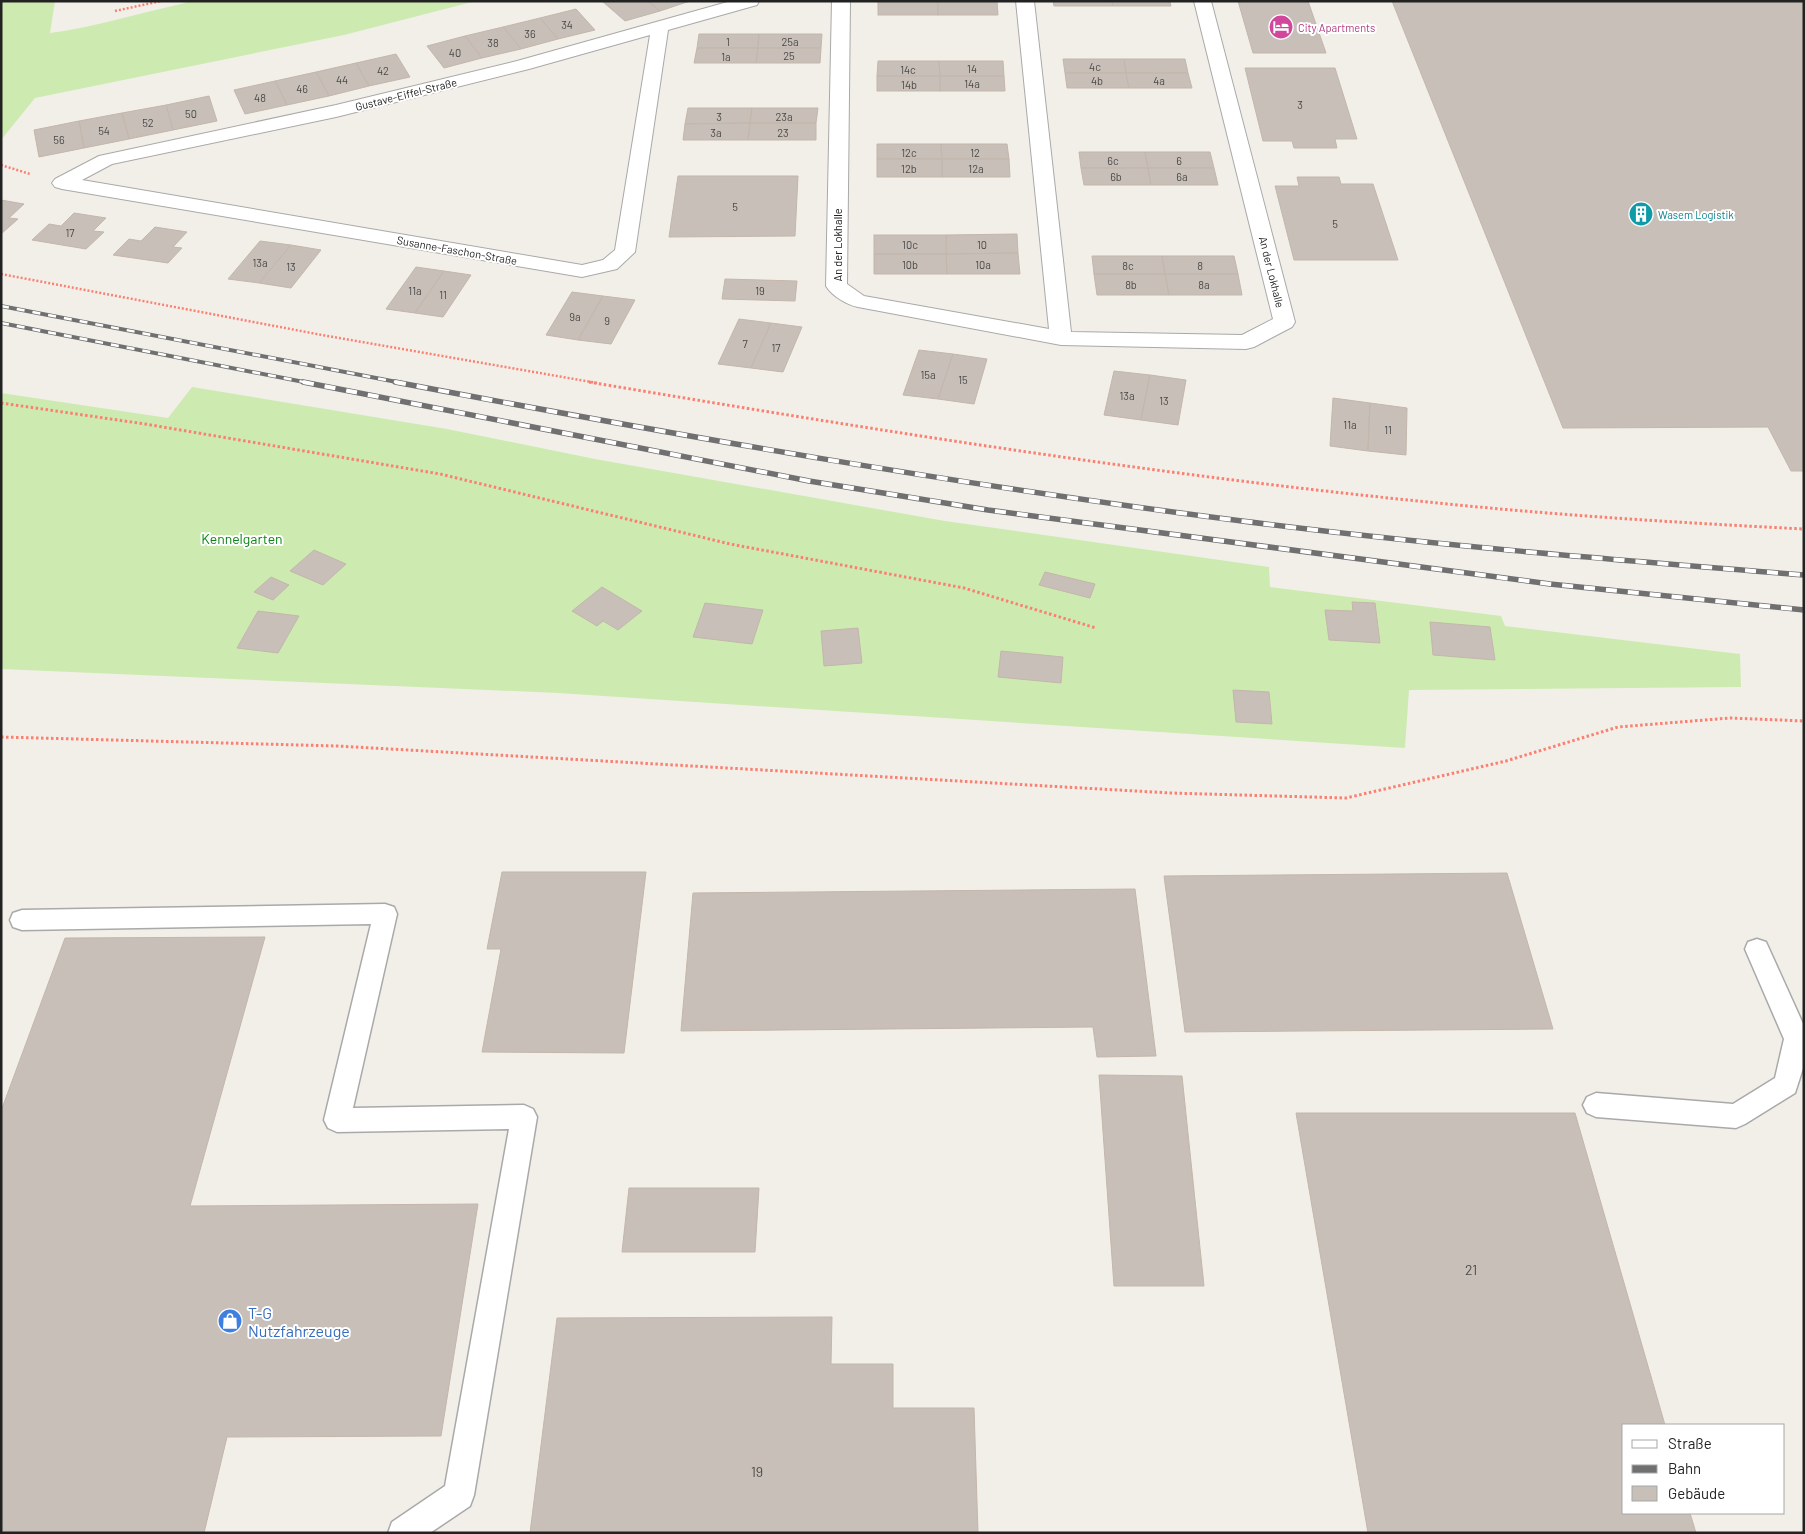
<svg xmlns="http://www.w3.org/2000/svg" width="1805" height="1534" viewBox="0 0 1805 1534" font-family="Barlow,sans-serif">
	<rect width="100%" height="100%" fill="#f2efe9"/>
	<g fill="#cdebb0">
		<path d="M1,1h54l-5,32c45,-6 90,-20 135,-30v-2h291l-132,34 -309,63 -34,42z"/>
		<polygon points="192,387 447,429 595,459 945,521 1269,567 1270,587 1501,616 1505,626 1740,654 1741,687 1409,690 1405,748 558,693 1,669 1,393 168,418"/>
	</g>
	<g fill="#c7bfb8" stroke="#c4b6ab">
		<polygon points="602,1 648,1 660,11 625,21"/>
		<polygon points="648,1 690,1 660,11"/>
		<rect x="878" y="1" width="60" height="14"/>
		<polygon points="938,1 997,1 998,15 938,15"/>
		<polygon points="1053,1 1112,1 1113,6 1054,6"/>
		<polygon points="1112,1 1170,1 1171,6 1113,6"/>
		<polygon points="1238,1 1308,1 1326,53 1253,53"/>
		<polygon points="1392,1 1804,1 1804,471 1791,471 1768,427 1563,428"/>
		<polygon points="576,9 595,30 558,39 540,18"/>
		<polygon points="540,18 558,39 521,49 503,27"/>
		<polygon points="503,27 521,49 482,58 465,36"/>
		<polygon points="699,34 759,34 758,48 697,48"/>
		<polygon points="759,34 822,34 821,48 758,48"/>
		<polygon points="465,36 482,58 444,68 427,46"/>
		<polygon points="697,48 758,48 756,63 694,63"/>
		<polygon points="758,48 821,48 820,63 756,63"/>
		<polygon points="396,54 410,77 369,86 356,63"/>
		<polygon points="1063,59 1124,59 1126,73 1065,73"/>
		<polygon points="1124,59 1185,59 1188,73 1126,73"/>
		<polygon points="878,61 939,61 940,76 877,76"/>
		<polygon points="939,61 1003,61 1004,76 940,76"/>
		<polygon points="356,63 369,86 329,96 316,72"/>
		<polygon points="1245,68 1335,68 1357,139 1335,139 1337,148 1294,148 1292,141 1263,141"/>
		<polygon points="316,72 329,96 287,105 275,81"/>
		<polygon points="1065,73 1126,73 1129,88 1067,88"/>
		<polygon points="1126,73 1188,73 1192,88 1129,88"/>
		<rect x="877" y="76" width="63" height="15"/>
		<polygon points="940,76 1004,76 1005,91 940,91"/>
		<polygon points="275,81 287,105 245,114 234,90"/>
		<polygon points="209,96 217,121 173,130 166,105"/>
		<polygon points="166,105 173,130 129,139 122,113"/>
		<polygon points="688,108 752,108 750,123 685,124"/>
		<polygon points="752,108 818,108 816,123 750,123"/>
		<polygon points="122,113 129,139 84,148 79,121"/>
		<polygon points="79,121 84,148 39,157 34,130"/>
		<polygon points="750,123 816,123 816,140 748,140"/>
		<polygon points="750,123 748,140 683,140 685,124"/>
		<polygon points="877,144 941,144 942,159 877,159"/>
		<polygon points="941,144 1007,144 1009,159 942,159"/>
		<polygon points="1079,152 1145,152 1148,168 1081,168"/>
		<polygon points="1145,152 1210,152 1214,168 1148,168"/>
		<rect x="877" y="159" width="65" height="18"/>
		<polygon points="942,159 1009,159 1010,177 942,177"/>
		<polygon points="1081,168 1148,168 1151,185 1084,185"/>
		<polygon points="1148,168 1214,168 1218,185 1151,185"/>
		<polygon points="678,176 798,176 795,236 669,237"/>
		<polygon points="1297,177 1339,177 1341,184 1373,184 1398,260 1294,260 1275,186 1299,186"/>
		<polygon points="1,200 24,204 9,218 18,219 1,234"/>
		<polygon points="74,213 106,218 93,231 104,232 86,249 32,240 49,224 61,226"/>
		<polygon points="155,227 187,232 173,247 182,248 168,263 113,255 129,239 141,241"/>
		<polygon points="1017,234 1018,253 946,254 946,235"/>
		<rect x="874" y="235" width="72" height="19"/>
		<polygon points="260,241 291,245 259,283 228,279"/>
		<polygon points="291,245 321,250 291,288 259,283"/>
		<polygon points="1018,253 1020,274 947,274 946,254"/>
		<polygon points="874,254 946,254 947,274 874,274"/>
		<polygon points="1092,256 1162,256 1165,274 1094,274"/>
		<polygon points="1162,256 1234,256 1238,274 1165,274"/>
		<polygon points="416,267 444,271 415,313 386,309"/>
		<polygon points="444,271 471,275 443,317 415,313"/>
		<polygon points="1094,274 1165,274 1169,295 1097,295"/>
		<polygon points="1165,274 1238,274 1242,295 1169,295"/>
		<polygon points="725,279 797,281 795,301 722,299"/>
		<polygon points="572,292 603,296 578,340 546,335"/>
		<polygon points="603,296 635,300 611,344 578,340"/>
		<polygon points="739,319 771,323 751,368 718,364"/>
		<polygon points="771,323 802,327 783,372 751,368"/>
		<polygon points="919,350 953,354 938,399 903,395"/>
		<polygon points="953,354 987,359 974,404 938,399"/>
		<polygon points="1114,371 1150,375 1141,420 1104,415"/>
		<polygon points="1150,375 1186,380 1178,425 1141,420"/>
		<polygon points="1333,398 1370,403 1368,451 1330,446"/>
		<polygon points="1370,403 1407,408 1406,455 1368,451"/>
		<polygon points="314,550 346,564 323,585 290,571"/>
		<polygon points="1045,572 1095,584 1090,598 1039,585"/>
		<polygon points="271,577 289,585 273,600 254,592"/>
		<polygon points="602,587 642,611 618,630 603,621 597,626 572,611"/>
		<polygon points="1352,602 1375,603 1380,643 1329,640 1325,610 1353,611"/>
		<polygon points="705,603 763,610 752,644 693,637"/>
		<polygon points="258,611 299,616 278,653 237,648"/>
		<polygon points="1430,622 1490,627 1495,660 1433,655"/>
		<polygon points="858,628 862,663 824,666 821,631"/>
		<polygon points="1001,651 1063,657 1061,683 998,677"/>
		<polygon points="1233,690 1269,692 1272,724 1236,722"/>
		<polygon points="502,872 646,872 624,1053 482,1052 501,949 487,949"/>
		<polygon points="1507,873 1553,1029 1185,1032 1164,876"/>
		<polygon points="1135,889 1156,1056 1097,1057 1093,1027 681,1031 693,893"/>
		<polygon points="265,937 190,1206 478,1204 441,1436 227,1437 204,1533 1,1533 1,1111 65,938"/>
		<polygon points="1099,1075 1182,1076 1204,1286 1114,1286"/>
		<polygon points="1296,1113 1575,1113 1665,1425 1624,1425 1624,1513 1690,1513 1696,1533 1368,1533"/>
		<polygon points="629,1188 759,1188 755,1252 622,1252"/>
		<polygon points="832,1317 831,1364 893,1364 893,1408 974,1408 978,1533 530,1533 557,1318"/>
	</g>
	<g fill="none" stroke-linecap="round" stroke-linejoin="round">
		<defs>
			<g id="lane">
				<polygon points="385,904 394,907 397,914 353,1108 524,1105 533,1109 537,1117 474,1495 470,1506 430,1533 388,1533 392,1522 445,1486 509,1129 337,1132 328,1128 324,1120 371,924 22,930 13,927 10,920 13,913 22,910"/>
				<polygon points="1757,939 1766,942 1804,1026 1804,1065 1795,1093 1745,1124 1736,1128 1596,1117 1587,1113 1583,1105 1587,1097 1596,1093 1733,1104 1775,1078 1784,1039 1745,949 1748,942"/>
			</g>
			<g id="street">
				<path d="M731,1h28l-2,4 -89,25 -33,222 -18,17 -35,8 -520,-88 -7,-2 -3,-4 3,-4 44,-23 237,-51 181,-44zM650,35l-35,215 -12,10 -21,5 -500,-85 30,-16 224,-47 193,-48z"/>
				<path d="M832,1h18l-3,283 17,12 185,33 -33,-328h18l37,331 171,3 31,-16 -79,-318h17l84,321 -3,5 -38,20 -8,2 -185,-4 -203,-38c-11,-2 -26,-11 -32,-21z"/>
			</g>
		</defs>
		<use href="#lane" stroke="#a9a9a9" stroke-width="3"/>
		<use href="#street" stroke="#a9a9a9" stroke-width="2"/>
		<g stroke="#fa8072" stroke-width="2.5" stroke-dasharray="2 2" stroke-linecap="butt">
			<polyline points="115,11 161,1"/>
			<polyline points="1,165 30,174"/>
			<polyline points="1,274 322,335 597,383"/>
		</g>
		<g stroke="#fa8072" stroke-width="3" stroke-dasharray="2.5 2.5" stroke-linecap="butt">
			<path d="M589,382c285,48 571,94 859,122 119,12 237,19 356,25"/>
			<polyline points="1,403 145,424 440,474 730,544 964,588 1096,628"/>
			<polyline points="1,737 337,746 1171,793 1346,798 1506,761 1618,727 1730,718 1804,721"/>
		</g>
		<use href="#lane" fill="#fff" fill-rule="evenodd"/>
		<use href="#street" fill="#fff" fill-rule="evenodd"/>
		<defs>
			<g id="rail-far1">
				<polyline points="1,306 402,383"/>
				<polyline points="1,323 309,383"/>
			</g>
			<g id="rail">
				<polyline points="303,382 809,481 988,510 1550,584 1804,610"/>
				<path d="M395,382c281,53 563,103 847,139 187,24 374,39 562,54"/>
			</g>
		</defs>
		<use href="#rail-far1" stroke="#707070" stroke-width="4"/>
		<use href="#rail" stroke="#707070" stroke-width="5.5"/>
		<use href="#rail-far1" stroke="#fff" stroke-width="2.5" stroke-dasharray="8" stroke-linecap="butt"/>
		<use href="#rail" stroke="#fff" stroke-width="4" stroke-dasharray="11" stroke-linecap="butt"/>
	</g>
	<defs>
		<symbol id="hotel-disc" viewBox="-11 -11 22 22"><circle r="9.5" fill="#d1479c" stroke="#fff"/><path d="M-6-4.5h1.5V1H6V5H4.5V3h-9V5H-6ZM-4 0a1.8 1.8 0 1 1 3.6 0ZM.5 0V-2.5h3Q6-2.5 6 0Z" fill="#fff"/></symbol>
		<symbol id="building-disc" viewBox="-11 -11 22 22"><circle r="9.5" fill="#0f9aa8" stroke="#fff"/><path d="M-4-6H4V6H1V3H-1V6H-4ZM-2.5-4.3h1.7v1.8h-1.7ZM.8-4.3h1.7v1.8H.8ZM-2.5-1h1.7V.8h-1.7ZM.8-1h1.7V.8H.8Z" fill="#fff"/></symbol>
		<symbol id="shop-disc" viewBox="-11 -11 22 22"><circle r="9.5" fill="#3f7fe0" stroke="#fff"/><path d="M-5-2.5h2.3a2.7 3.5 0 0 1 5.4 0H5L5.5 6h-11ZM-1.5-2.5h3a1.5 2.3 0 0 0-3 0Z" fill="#fff"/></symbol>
	</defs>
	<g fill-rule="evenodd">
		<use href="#hotel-disc" x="1267" y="13" width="28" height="28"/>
		<use href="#building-disc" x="1627" y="200" width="28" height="28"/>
		<use href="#shop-disc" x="216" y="1307" width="28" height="28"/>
	</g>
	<g text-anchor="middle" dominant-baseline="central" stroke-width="4" stroke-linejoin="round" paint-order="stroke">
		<g font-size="11" fill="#4b4948">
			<text x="567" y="24">34</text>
			<text x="530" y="33">36</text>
			<text x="728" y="41">1</text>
			<text x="790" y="41">25a</text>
			<text x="493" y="42">38</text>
			<text x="455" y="52">40</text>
			<text x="789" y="55">25</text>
			<text x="726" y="56">1a</text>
			<text x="1095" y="66">4c</text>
			<text x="972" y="68">14</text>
			<text x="908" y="69">14c</text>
			<text x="383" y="70">42</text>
			<text x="342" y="79">44</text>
			<text x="1097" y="80">4b</text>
			<text x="1159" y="80">4a</text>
			<text x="972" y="83">14a</text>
			<text x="909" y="84">14b</text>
			<text x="302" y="88">46</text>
			<text x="260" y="97">48</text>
			<text x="1300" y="104">3</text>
			<text x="191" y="113">50</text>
			<text x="719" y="116">3</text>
			<text x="784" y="116">23a</text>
			<text x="148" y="122">52</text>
			<text x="104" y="130">54</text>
			<text x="716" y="132">3a</text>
			<text x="783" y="132">23</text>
			<text x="59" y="139">56</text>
			<text x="909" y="152">12c</text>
			<text x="975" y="152">12</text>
			<text x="1113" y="160">6c</text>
			<text x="1179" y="160">6</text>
			<text x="909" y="168">12b</text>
			<text x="976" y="168">12a</text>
			<text x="1116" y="176">6b</text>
			<text x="1182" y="176">6a</text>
			<text x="735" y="206">5</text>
			<text x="1335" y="223">5</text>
			<text x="70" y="232">17</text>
			<text x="910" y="244">10c</text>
			<text x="982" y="244">10</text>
			<text x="260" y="262">13a</text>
			<text x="910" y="264">10b</text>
			<text x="983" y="264">10a</text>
			<text x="1128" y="265">8c</text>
			<text x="1200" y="265">8</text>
			<text x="291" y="266">13</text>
			<text x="1131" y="284">8b</text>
			<text x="1204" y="284">8a</text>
			<text x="415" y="290">11a</text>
			<text x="760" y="290">19</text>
			<text x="443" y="294">11</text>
			<text x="575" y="316">9a</text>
			<text x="607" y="320">9</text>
			<text x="745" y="343">7</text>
			<text x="776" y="347">17</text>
			<text x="928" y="374">15a</text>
			<text x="963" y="379">15</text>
			<text x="1127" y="395">13a</text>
			<text x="1164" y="400">13</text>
			<text x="1350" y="424">11a</text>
			<text x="1388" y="429">11</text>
		</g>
		<g font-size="11" fill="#b23c85" stroke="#fff" text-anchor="start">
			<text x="1298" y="27">City Apartments</text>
		</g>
		<g font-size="11" fill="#222" stroke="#fff">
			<text transform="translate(406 94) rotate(-14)">Gustave-Eiffel-Straße</text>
			<text transform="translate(837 245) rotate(-90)">An der Lokhalle</text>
			<text transform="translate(457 250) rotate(10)">Susanne-Faschon-Straße</text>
			<text transform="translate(1272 272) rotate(76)">An der Lokhalle</text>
		</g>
		<g font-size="11" fill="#0d838f" stroke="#fff" text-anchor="start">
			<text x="1658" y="214">Wasem Logistik</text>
		</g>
		<g font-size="14" fill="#0c8416" stroke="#fff">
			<text x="242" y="538">Kennelgarten</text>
		</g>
		<g font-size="14" fill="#4b4948">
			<text x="1471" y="1269">21</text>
			<text x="757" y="1471">19</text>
		</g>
		<g font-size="16" fill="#366cbe" stroke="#fff" text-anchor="start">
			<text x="248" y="1312">T-G<tspan x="248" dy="18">Nutzfahrzeuge</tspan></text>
		</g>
	</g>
	<rect width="1805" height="1534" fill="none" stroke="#222222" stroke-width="5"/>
	<rect x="1622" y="1424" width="162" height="90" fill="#ffffff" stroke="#a7a7a7"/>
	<rect x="1632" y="1440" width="25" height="8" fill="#ffffff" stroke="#a7a7a7"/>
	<text x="1668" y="1449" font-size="15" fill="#222222">Straße</text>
	<rect x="1632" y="1465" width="25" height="8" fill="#707070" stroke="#a7a7a7"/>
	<text x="1668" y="1474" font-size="15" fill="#222222">Bahn</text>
	<rect x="1632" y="1486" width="25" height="15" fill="#c7bfb8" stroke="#a7a7a7"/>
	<text x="1668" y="1499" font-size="15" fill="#222222">Gebäude</text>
</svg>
